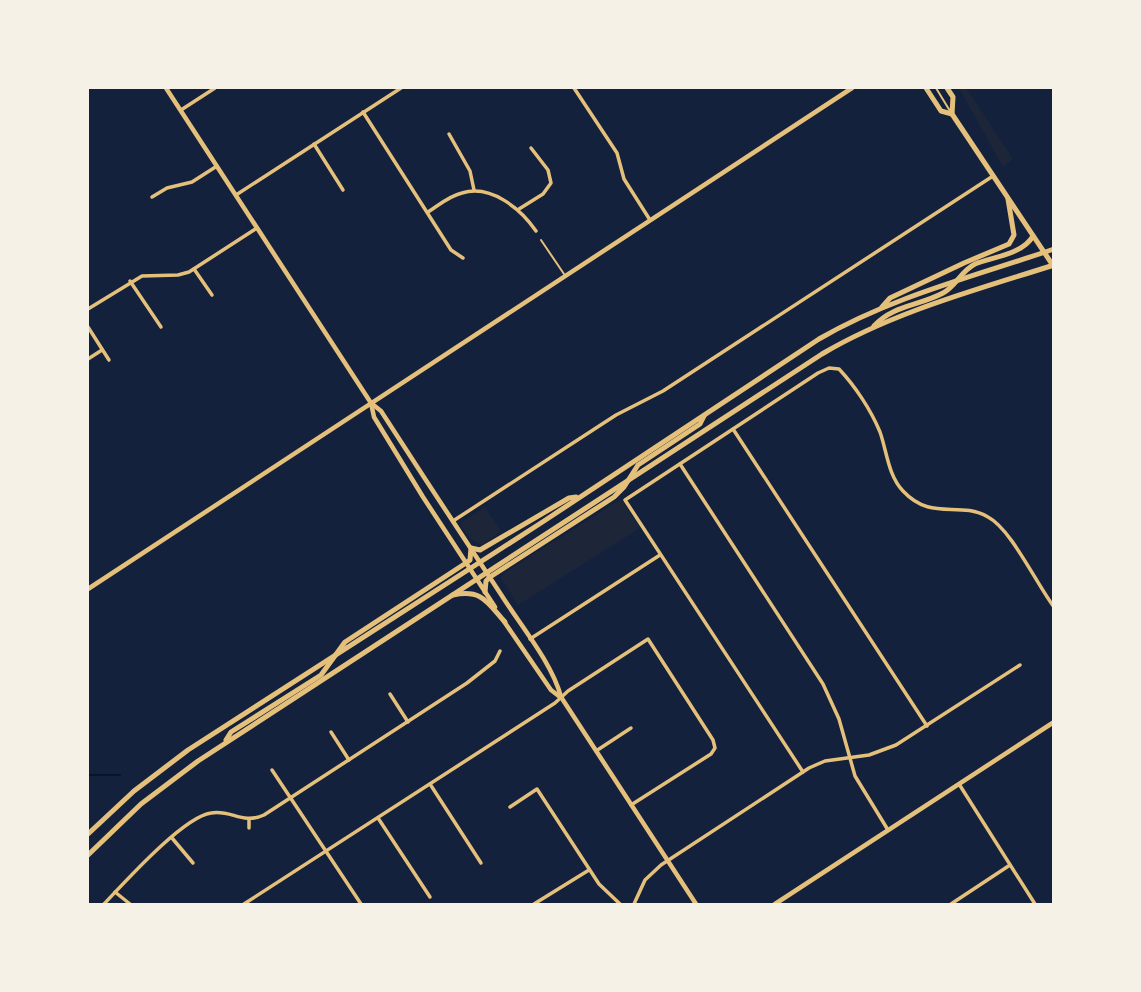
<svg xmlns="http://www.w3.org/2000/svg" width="1141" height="992" viewBox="0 0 1141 992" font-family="'Archivo Narrow',sans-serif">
	<rect width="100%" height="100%" fill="#14213d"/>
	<g fill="#1d2539">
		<polygon points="959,88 966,88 1013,159 1003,167"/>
		<polygon points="621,499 640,528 518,605 501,578 503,574"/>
		<polygon points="485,507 501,531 482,545 471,539 461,526 462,522"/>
	</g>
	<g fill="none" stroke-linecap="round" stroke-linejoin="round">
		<polyline stroke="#0b132b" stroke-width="2" points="88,775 120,775"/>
		<g stroke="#e5c07b" stroke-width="2">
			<polyline points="936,88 950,111"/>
			<polyline points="541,240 564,274"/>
		</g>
		<g stroke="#e5c07b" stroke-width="3.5">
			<polyline points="574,88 617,153 624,179 650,220"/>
			<polyline points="181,110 215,88"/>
			<polyline points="363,112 451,250 463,258"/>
			<polyline points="449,134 470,171 474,190"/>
			<polyline points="314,144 343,190"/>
			<polyline points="236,195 401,88"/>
			<polyline points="152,197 167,188 192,182 217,166"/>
			<polyline points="519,209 543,194 551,183 548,170 531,148"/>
			<path d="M428,212c11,-7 21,-16 34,-19 29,-9 59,16 74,38"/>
			<polyline points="194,269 212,295"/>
			<polyline points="130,281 161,327"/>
			<polyline points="88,309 142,276 178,275 189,272 257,228"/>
			<polyline points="88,327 109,360"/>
			<polyline points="88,359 102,350"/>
			<polyline points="733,429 927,726"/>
			<polyline points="680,464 823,684 839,719 855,776 888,830"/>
			<polyline points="453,521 616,415 663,391 993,176"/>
			<polyline points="530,639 660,555"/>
			<polyline points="390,694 408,722"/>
			<polyline points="331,732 349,760"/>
			<polyline points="596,751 631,728"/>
			<polyline points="272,770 361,904"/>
			<path d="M803,772l-178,-272 193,-127 11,-5 10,1c16,17 32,41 41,63 7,20 8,43 23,59 29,31 55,9 85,26 23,12 48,66 66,90"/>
			<polyline points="430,784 481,863"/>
			<polyline points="959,784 1035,904"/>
			<polyline points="510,807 537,789 599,884 620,904"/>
			<polyline points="378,818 430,897"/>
			<polyline points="249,819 249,828"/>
			<polyline points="172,838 193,863"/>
			<polyline points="115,892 130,904"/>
			<path d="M104,904c21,-22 79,-87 107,-91 20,-4 31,12 53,2l203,-132 28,-22 5,-10"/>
			<polyline points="244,904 555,703 568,691 648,639 713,740 715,748 711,754 631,805"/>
			<polyline points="534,904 589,870"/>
			<polyline points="634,904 645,880 661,865 809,768 825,761 869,755 896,745 1020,665"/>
			<polyline points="951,904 1010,865"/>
		</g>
		<g stroke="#e5c07b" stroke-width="4.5">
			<polyline points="88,589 852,88"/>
			<polyline points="775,904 1054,722"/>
		</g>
		<g stroke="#e5c07b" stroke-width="4.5">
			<path d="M166,88l205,315 10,8c40,62 80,123 121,185 19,30 50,67 59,101l135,207"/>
			<polyline points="371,403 374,417 423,497 495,607"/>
			<polyline points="503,620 551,690 560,697"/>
		</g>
		<g stroke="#e5c07b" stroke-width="5">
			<polyline points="926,88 941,111 952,114"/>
			<polyline points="947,88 953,97 952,114 1054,267"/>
		</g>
		<g stroke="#e5c07b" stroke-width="5">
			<polyline points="882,307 890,298 964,263 1009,244 1014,235 1008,199"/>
			<path d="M874,326c19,-21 45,-20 69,-33 13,-7 18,-22 32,-29 18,-7 48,-10 58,-28"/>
			<polyline points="485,592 486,581 490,577 614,497 624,487 638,465 700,424 704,416"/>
			<path d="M453,595c29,-6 34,7 52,27"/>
			<polyline points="226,740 231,732 321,675 345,642 466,563 470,560 471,548 480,550 569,498 576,497"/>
			<path d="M88,834l46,-43 54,-41 356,-229 275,-182c72,-42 156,-63 235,-90"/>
			<path d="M88,855l53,-51 57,-43 624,-407c71,-42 154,-64 232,-89"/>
		</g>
	</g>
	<rect width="1141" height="992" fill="none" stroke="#f6f1e7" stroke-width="178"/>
</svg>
